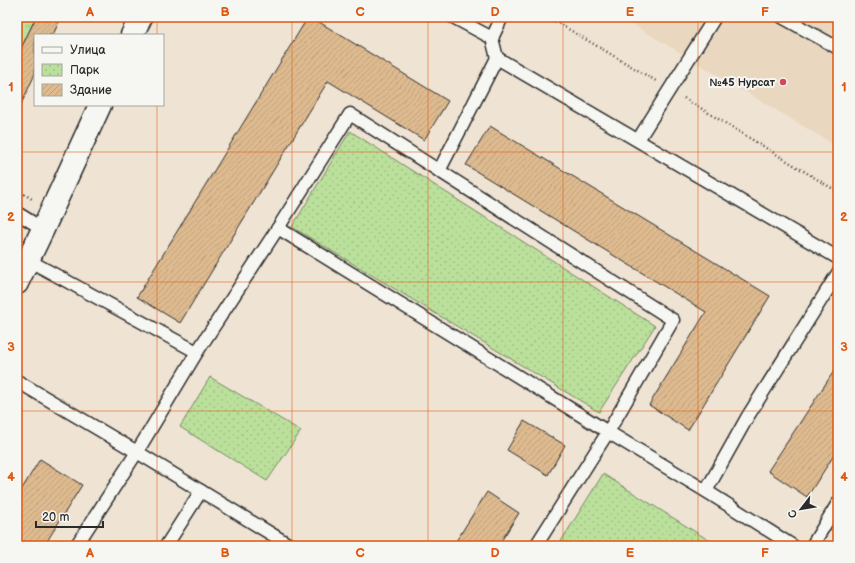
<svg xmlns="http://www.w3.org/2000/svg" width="855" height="563" viewBox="0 0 855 563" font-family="'Balsamiq Sans',sans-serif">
	<defs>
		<pattern id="grass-tufts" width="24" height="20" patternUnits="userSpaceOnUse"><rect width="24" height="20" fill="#bbe09b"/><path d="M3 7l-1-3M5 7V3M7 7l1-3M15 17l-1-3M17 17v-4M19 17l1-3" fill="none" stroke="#a1c086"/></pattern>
		<pattern id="park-dots" width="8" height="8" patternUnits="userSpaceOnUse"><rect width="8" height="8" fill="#bbe09b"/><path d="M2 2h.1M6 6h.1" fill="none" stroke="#a1c086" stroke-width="1.8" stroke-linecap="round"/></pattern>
		<pattern id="building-hatch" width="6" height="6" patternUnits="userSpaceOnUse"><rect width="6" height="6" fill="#deba8f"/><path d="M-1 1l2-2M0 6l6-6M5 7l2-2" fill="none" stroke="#bfa07c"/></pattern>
	</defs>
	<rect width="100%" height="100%" fill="#efe4d4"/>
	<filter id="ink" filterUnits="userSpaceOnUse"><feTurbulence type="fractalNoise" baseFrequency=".025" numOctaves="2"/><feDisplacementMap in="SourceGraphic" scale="8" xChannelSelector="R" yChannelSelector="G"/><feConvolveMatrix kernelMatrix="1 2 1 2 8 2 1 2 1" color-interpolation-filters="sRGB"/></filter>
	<g filter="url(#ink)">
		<polygon fill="#ead7bf" points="620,17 838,17 838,147"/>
		<polygon fill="url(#grass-tufts)" stroke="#738663" points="17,17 36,17 17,57"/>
		<g fill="url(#park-dots)" stroke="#738663">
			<polygon points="350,131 655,326 599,412 292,227"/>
			<polygon points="210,377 301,431 267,481 180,427"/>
			<polygon points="603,474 718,546 558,546"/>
		</g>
		<g fill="url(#building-hatch)" stroke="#2b2b2b">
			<polygon points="36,17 61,17 53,35 35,35 35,74 17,113 17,57"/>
			<polygon points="308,17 311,17 448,101 424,140 328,81 180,323 137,297"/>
			<polygon points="490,126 770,296 688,430 649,405 706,312 466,165"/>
			<polygon points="838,365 838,449 807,497 768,471"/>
			<polygon points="524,421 565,445 548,475 507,450"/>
			<polygon points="40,459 82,485 44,546 17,546 17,497"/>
			<polygon points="487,492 519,513 498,546 453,546"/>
		</g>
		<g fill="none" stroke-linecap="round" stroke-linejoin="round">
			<defs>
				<g id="service">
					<polyline points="453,17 492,38 497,58 838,258"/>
					<polyline points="782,17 838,48"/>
					<polyline points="492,38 502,17"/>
					<polyline points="638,140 715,17"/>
					<polyline points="439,171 497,58"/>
					<polyline points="17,213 43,229"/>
					<polyline points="278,228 608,432 537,544"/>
					<polyline points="28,260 197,352"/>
					<polyline points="17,381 137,452 291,546"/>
					<polyline points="706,491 748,416 838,273"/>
					<polyline points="76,546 137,452 197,352 278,228 350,114 673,320 608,432 706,491 793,546"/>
					<polyline points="166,546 201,491"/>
					<polyline points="812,546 838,503"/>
				</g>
				<g id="minor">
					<polyline points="132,35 141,17"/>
					<polyline points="17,283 43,229 100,105"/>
				</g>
			</defs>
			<use href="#service" stroke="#2b2b2b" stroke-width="15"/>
			<use href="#minor" stroke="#2b2b2b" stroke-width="25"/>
			<g stroke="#2b2b2b" stroke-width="2.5" stroke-dasharray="1 3" stroke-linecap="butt">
				<polyline points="548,17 656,81"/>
				<polyline points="684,98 838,192"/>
				<polyline points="17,190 32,199"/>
			</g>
			<use href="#service" stroke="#f6f6f2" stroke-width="12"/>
			<use href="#minor" stroke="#f6f6f2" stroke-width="22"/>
		</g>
	</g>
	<path fill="none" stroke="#df570e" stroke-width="1" stroke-opacity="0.55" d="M157,17v18M292,17v529M428,17v529M563,17v529M698,17v529M157,105v441M17,152h821M17,282h821M17,411h821"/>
	<circle fill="#d1495b" stroke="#f6f6f2" stroke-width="1.5" cx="783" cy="82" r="4"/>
	<g text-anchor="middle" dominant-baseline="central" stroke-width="4" stroke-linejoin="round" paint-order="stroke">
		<g font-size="11" font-weight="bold" fill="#2b2b2b" stroke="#f6f6f2" text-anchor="end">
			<text x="775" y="82">№45 Нурсат</text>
		</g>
	</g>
	<rect width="855" height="563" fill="none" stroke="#f6f6f2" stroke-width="44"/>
	<rect x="34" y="34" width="130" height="72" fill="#f6f6f2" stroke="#a5a5a2"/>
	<rect x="42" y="47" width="20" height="6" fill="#f6f6f2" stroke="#a5a5a2"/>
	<text x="70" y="54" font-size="12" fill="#2b2b2b">Улица</text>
	<rect x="42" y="64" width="20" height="12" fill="url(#park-dots)" stroke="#a5a5a2"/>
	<text x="70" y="74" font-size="12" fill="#2b2b2b">Парк</text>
	<rect x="42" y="84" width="20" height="12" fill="url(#building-hatch)" stroke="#a5a5a2"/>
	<text x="70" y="94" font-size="12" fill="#2b2b2b">Здание</text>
	<g transform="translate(801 509) rotate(239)" stroke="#f6f6f2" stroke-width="3" paint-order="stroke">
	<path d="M0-3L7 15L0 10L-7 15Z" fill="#2b2b2b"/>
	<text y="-6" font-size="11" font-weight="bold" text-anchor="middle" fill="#2b2b2b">С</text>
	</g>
	<path d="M36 521v6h67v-6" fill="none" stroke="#2b2b2b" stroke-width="2"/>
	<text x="42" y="521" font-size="12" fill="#2b2b2b" stroke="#f6f6f2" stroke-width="3" paint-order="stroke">20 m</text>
	<rect x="22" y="22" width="811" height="519" fill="none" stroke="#df570e" stroke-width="1.5"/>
	<g font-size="13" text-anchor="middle" font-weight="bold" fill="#df570e">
		<text x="90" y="16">A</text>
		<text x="225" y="16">B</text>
		<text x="360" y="16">C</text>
		<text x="495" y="16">D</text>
		<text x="630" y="16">E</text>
		<text x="765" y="16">F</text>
		<text x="11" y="91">1</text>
		<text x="844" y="91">1</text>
		<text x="11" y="221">2</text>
		<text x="844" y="221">2</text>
		<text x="11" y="351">3</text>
		<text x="844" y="351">3</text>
		<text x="11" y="481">4</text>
		<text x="844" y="481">4</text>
		<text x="90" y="557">A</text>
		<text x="225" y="557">B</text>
		<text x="360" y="557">C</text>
		<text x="495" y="557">D</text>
		<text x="630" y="557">E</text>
		<text x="765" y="557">F</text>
	</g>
</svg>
